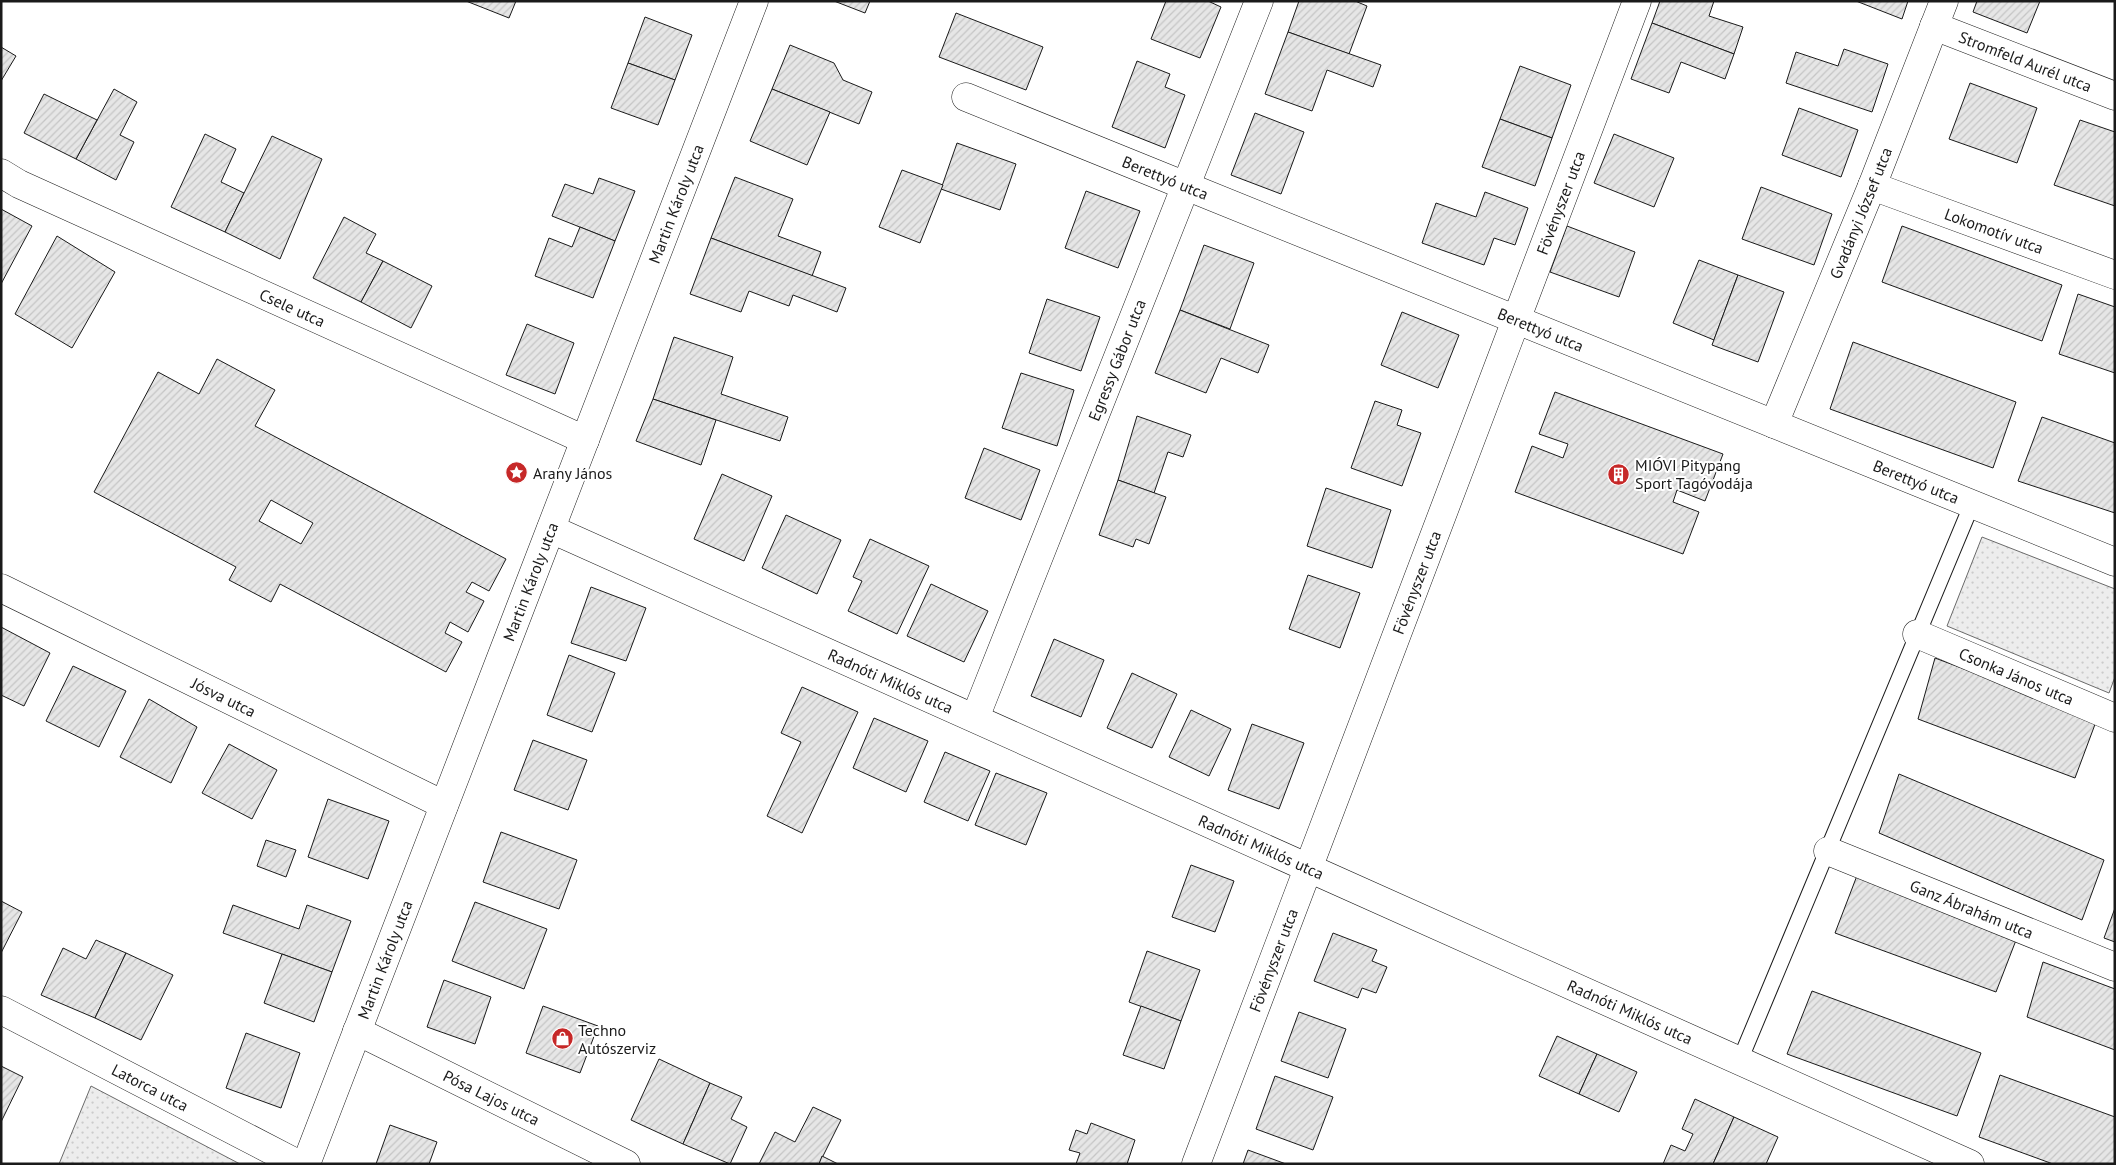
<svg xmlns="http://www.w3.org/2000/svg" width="2116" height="1165" viewBox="0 0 2116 1165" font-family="'PT Sans',sans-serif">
	<defs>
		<pattern id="green-dots" width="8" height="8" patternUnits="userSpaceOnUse" patternTransform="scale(1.25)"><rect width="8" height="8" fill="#ededed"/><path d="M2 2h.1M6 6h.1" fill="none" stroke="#cbcbcb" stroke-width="1.8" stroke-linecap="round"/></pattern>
		<pattern id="building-hatch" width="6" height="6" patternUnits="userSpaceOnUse" patternTransform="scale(1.25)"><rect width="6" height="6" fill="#e6e6e6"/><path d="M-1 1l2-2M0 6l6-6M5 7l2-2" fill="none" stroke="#c5c5c5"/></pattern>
	</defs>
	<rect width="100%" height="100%" fill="#fff"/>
	<g fill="url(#green-dots)" stroke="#6a6a6a">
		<polygon points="1982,537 2115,589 2115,677 2109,693 1947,626"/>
		<polygon points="91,1086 240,1164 59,1164"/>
	</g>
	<g fill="url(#building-hatch)" stroke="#1a1a1a" fill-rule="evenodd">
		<polygon points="466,1 516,1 509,18"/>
		<polygon points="834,1 870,1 865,13"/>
		<polygon points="1166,1 1208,1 1221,7 1200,58 1151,39"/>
		<polygon points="1299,1 1355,1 1367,6 1349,54 1288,32"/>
		<polygon points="1660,1 1714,1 1709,16 1743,27 1734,54 1652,23"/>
		<polygon points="1856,1 1908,1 1902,19"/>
		<polygon points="1977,1 2040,1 2027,33 1973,12"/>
		<polygon points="956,13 1043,47 1026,90 939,57"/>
		<polygon points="645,17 692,35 675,80 628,63"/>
		<polygon points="1652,23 1734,54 1725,79 1681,62 1669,93 1631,79"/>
		<polygon points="1288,32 1381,65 1373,87 1327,70 1312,111 1265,94"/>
		<polygon points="790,45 834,63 843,80 872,92 859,124 772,89"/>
		<polygon points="1,47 16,56 1,81"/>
		<polygon points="1844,49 1888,64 1872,112 1786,83 1796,52 1838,66"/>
		<polygon points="1137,61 1170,74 1165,87 1185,95 1165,148 1112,127"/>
		<polygon points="628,63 675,80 658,125 611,108"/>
		<polygon points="1520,66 1571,85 1552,138 1500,119"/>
		<polygon points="1970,83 2037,108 2017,163 1949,139"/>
		<polygon points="114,89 137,102 120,135 134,142 116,180 76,159"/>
		<polygon points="772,89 830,112 807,165 750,141"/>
		<polygon points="44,94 97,120 76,159 24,133"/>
		<polygon points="1799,108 1858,130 1841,177 1782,155"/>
		<polygon points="1255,113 1304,132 1281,194 1231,175"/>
		<polygon points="1500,119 1552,138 1535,186 1482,167"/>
		<polygon points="2080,120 2115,132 2115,206 2054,185"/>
		<polygon points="205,134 236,149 221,182 244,193 225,232 171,207"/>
		<polygon points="1614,134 1674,158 1654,207 1594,183"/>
		<polygon points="272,136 322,159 280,259 225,232"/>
		<polygon points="957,143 1016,164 1000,210 941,189"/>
		<polygon points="902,170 943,185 920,243 879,227"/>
		<polygon points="735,177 793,199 778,236 821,252 812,276 711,238"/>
		<polygon points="599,178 635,191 615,241 552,216 565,184 593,194"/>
		<polygon points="1761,187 1832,214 1814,265 1742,239"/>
		<polygon points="1086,191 1140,211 1118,268 1065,248"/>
		<polygon points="1485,192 1528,208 1515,245 1494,238 1484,265 1422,243 1436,203 1476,217"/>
		<polygon points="1,209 32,226 1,284"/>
		<polygon points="344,217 376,234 366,253 383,261 361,302 313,278"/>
		<polygon points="1567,226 1635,252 1619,297 1550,272"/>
		<polygon points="1902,226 2062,285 2042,341 1882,282"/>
		<polygon points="580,227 615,241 593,298 535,276 549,238 572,247"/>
		<polygon points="57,236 115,272 72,348 15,314"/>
		<polygon points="711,238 846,288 837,312 793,295 789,306 749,291 741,312 690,294"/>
		<polygon points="1204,245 1254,263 1230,329 1180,310"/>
		<polygon points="1699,260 1738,275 1714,340 1673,323"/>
		<polygon points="383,261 432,286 411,328 361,302"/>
		<polygon points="1738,275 1784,292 1758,362 1712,345"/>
		<polygon points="2078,294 2115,307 2115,373 2059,354"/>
		<polygon points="1047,299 1100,317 1081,371 1029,353"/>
		<polygon points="1180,310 1269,345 1258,373 1221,358 1206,393 1155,373"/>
		<polygon points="1402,312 1459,335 1438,388 1381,365"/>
		<polygon points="527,324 574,343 555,394 506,375"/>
		<polygon points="674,337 733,357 721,394 788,417 780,441 653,399"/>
		<polygon points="1853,342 2016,402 1993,468 1830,409"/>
		<path d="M217,359l58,31 -20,36 251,133 -17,32 -17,-9 -6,10 18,9 -16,31 -18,-10 -5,11 17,9 -16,30 -166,-88 -9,18 -42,-22 7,-13 -142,-75 64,-120 41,22zM271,500l42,23 -12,21 -42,-23z"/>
		<polygon points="1021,373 1074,390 1057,446 1002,428"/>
		<polygon points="1555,392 1723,454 1705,501 1677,490 1673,502 1699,512 1683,554 1515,492 1532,446 1563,458 1568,444 1539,434"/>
		<polygon points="653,399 716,420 701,465 636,441"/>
		<polygon points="1375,401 1402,410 1397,425 1421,433 1402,486 1351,468"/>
		<polygon points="1137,416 1191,435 1183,457 1168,452 1154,493 1118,480"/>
		<polygon points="2042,417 2115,443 2115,513 2018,481"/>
		<polygon points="984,448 1040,470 1021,520 965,498"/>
		<polygon points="722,474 772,496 744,561 694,539"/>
		<polygon points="1118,480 1166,497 1149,544 1136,539 1133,547 1099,535"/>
		<polygon points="1326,488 1391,510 1372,568 1307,546"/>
		<polygon points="786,515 841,540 817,594 762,568"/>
		<polygon points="870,539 929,566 897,634 848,611 862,581 853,577"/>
		<polygon points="1308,575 1360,593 1340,648 1289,629"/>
		<polygon points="931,584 988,611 964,662 907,636"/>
		<polygon points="591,587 646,608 626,661 571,643"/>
		<polygon points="1,627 50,653 24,706 1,695"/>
		<polygon points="1054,639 1104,660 1081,717 1031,696"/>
		<polygon points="569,655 615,673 592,732 547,715"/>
		<polygon points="1935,658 2097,719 2075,778 1918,719"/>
		<polygon points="73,666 126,691 99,747 46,721"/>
		<polygon points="1132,673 1177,694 1152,748 1107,728"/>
		<polygon points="802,687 858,712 802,833 767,816 801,742 781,733"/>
		<polygon points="149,699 197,727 171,783 120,757"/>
		<polygon points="1191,710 1231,729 1209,776 1169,757"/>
		<polygon points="874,718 928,741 906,792 853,768"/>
		<polygon points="1252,724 1304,743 1279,809 1228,790"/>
		<polygon points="533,740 587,760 568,810 514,790"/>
		<polygon points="229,744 277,770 252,819 202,793"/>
		<polygon points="945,752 990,771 968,821 924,802"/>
		<polygon points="996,773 1047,793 1026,845 975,825"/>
		<polygon points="1899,774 2104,860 2082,920 1879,833"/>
		<polygon points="328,799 389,821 368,879 308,857"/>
		<polygon points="501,832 577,860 559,909 483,882"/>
		<polygon points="266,840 296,850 286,877 257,866"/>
		<polygon points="1191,865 1234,881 1215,932 1172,917"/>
		<polygon points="1858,873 2018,935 1996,992 1835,933"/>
		<polygon points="1,901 22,912 1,953"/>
		<polygon points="475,902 547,929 524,989 452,961"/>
		<polygon points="233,905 299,929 307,905 351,921 332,972 223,933"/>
		<polygon points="2115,908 2115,942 2104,938"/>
		<polygon points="1333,933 1377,950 1372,961 1387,967 1376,993 1362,988 1358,998 1314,981"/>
		<polygon points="96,940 126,953 95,1018 41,995 63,948 86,959"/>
		<polygon points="1147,951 1200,970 1181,1021 1129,1002"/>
		<polygon points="126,953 173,975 141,1040 95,1018"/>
		<polygon points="282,954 332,972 314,1022 264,1003"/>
		<polygon points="2043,962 2115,989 2115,1050 2027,1017"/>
		<polygon points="444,980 491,997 475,1044 427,1027"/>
		<polygon points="1812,991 1981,1053 1957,1116 1787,1054"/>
		<polygon points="543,1006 598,1026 580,1073 526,1053"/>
		<polygon points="1141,1006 1181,1021 1164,1069 1123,1055"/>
		<polygon points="1299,1012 1346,1029 1328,1078 1281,1061"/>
		<polygon points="246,1033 300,1053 281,1108 226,1088"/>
		<polygon points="1557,1036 1597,1054 1579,1094 1539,1076"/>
		<polygon points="1597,1054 1637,1072 1619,1112 1579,1094"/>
		<polygon points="659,1059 710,1083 683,1144 631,1120"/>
		<polygon points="1,1066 23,1077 1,1122"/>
		<polygon points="2000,1075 2115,1117 2115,1164 2053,1164 1979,1137"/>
		<polygon points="1275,1076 1333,1097 1313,1150 1256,1129"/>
		<polygon points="710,1083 742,1097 731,1119 747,1127 730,1164 683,1144"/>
		<polygon points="1695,1099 1734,1117 1713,1164 1663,1164 1671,1145 1685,1151 1693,1134 1682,1129"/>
		<polygon points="813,1107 841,1120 819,1164 759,1164 775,1132 795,1142"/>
		<polygon points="1734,1117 1778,1137 1766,1164 1713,1164"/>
		<polygon points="1091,1123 1135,1140 1127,1164 1076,1164 1080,1153 1069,1150 1076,1130 1087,1134"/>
		<polygon points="390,1125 437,1142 429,1164 376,1164"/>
		<polygon points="1248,1150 1286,1164 1243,1164"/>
		<polygon points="822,1156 838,1164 819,1164"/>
	</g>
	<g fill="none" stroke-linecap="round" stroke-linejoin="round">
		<defs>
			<polyline id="service" points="1740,1060 1972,504"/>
			<g id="minor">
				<path id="s1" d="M1934,26l181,70"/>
				<path id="s2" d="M966,97l1149,465"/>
				<path id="s3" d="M1,173l18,11 566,256"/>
				<path id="s4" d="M1872,186l243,89"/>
				<path id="s5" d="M1774,424l98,-238 72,-185"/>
				<path id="s6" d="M551,529l1419,635"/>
				<path id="s7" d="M1,588l443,217"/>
				<path id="s8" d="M1917,634l198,84"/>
				<path id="s9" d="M975,718l284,-717"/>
				<path id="s10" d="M1828,851l287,116"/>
				<path id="s11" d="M1,1010l297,154"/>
				<path id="s12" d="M357,1031l269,133"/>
				<path id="s13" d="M306,1164l448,-1163"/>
				<path id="s14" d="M1196,1164l441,-1163"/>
			</g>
		</defs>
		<use href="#service" stroke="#1a1a1a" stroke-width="17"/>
		<use href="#minor" stroke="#1a1a1a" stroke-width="29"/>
		<use href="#service" stroke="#fff" stroke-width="15"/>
		<use href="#minor" stroke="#fff" stroke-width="28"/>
	</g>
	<defs>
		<symbol id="sight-disc" viewBox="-11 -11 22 22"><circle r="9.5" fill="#c62828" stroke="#fff"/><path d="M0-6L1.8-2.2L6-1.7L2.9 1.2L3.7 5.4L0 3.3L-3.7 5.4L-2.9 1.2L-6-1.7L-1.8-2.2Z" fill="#fff"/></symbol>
		<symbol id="building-disc" viewBox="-11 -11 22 22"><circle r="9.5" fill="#c62828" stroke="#fff"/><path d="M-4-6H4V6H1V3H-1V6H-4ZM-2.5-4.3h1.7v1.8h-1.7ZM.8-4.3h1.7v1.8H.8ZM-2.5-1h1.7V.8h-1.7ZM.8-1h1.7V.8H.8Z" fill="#fff"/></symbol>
		<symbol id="shop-disc" viewBox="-11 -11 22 22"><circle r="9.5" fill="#c62828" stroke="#fff"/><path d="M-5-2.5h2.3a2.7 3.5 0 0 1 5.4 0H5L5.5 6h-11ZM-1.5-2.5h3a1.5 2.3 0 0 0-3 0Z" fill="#fff"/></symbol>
	</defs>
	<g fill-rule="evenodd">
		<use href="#sight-disc" x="504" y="460" width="25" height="25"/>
		<use href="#building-disc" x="1606" y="462" width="25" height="25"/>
		<use href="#shop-disc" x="550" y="1026" width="25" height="25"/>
	</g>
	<g text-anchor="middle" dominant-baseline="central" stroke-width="4" stroke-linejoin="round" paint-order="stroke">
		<g font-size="16" fill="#1a1a1a" stroke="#fff">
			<text stroke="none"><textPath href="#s1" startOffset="98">Stromfeld Aurél utca</textPath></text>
			<text stroke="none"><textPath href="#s2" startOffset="215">Berettyó utca</textPath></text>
			<text stroke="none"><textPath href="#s14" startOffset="1028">Fövényszer utca</textPath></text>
			<text stroke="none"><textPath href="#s13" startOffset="1029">Martin Károly utca</textPath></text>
			<text stroke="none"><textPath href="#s5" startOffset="228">Gvadányi József utca</textPath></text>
			<text stroke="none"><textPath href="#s4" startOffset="130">Lokomotív utca</textPath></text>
			<text stroke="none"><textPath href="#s3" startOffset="321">Csele utca</textPath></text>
			<text stroke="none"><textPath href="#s2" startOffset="620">Berettyó utca</textPath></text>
			<text stroke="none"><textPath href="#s9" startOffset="385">Egressy Gábor utca</textPath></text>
			<text stroke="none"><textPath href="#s2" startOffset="1025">Berettyó utca</textPath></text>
			<text stroke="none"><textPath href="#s13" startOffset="624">Martin Károly utca</textPath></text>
			<text stroke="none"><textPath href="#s14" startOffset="622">Fövényszer utca</textPath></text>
			<text stroke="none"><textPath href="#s8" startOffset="108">Csonka János utca</textPath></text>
			<text stroke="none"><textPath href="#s6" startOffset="372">Radnóti Miklós utca</textPath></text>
			<text stroke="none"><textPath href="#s7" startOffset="248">Jósva utca</textPath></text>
			<text stroke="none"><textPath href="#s6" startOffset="778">Radnóti Miklós utca</textPath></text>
			<text stroke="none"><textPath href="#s10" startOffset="155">Ganz Ábrahám utca</textPath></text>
			<text stroke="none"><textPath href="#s13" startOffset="219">Martin Károly utca</textPath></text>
			<text stroke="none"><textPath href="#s14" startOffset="218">Fövényszer utca</textPath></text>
			<text stroke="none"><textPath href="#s6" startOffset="1182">Radnóti Miklós utca</textPath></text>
			<text stroke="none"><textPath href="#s11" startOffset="168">Latorca utca</textPath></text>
			<text stroke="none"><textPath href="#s12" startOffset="150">Pósa Lajos utca</textPath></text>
		</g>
		<g font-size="16" fill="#1a1a1a" stroke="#fff" text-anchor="start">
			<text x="1635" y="465">MIÓVI Pitypang<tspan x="1635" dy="18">Sport Tagóvodája</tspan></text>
			<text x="533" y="473">Arany János</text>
			<text x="578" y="1030">Techno<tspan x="578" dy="18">Autószerviz</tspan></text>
		</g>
	</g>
	<rect width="2116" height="1165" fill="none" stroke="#1a1a1a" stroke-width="5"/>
</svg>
